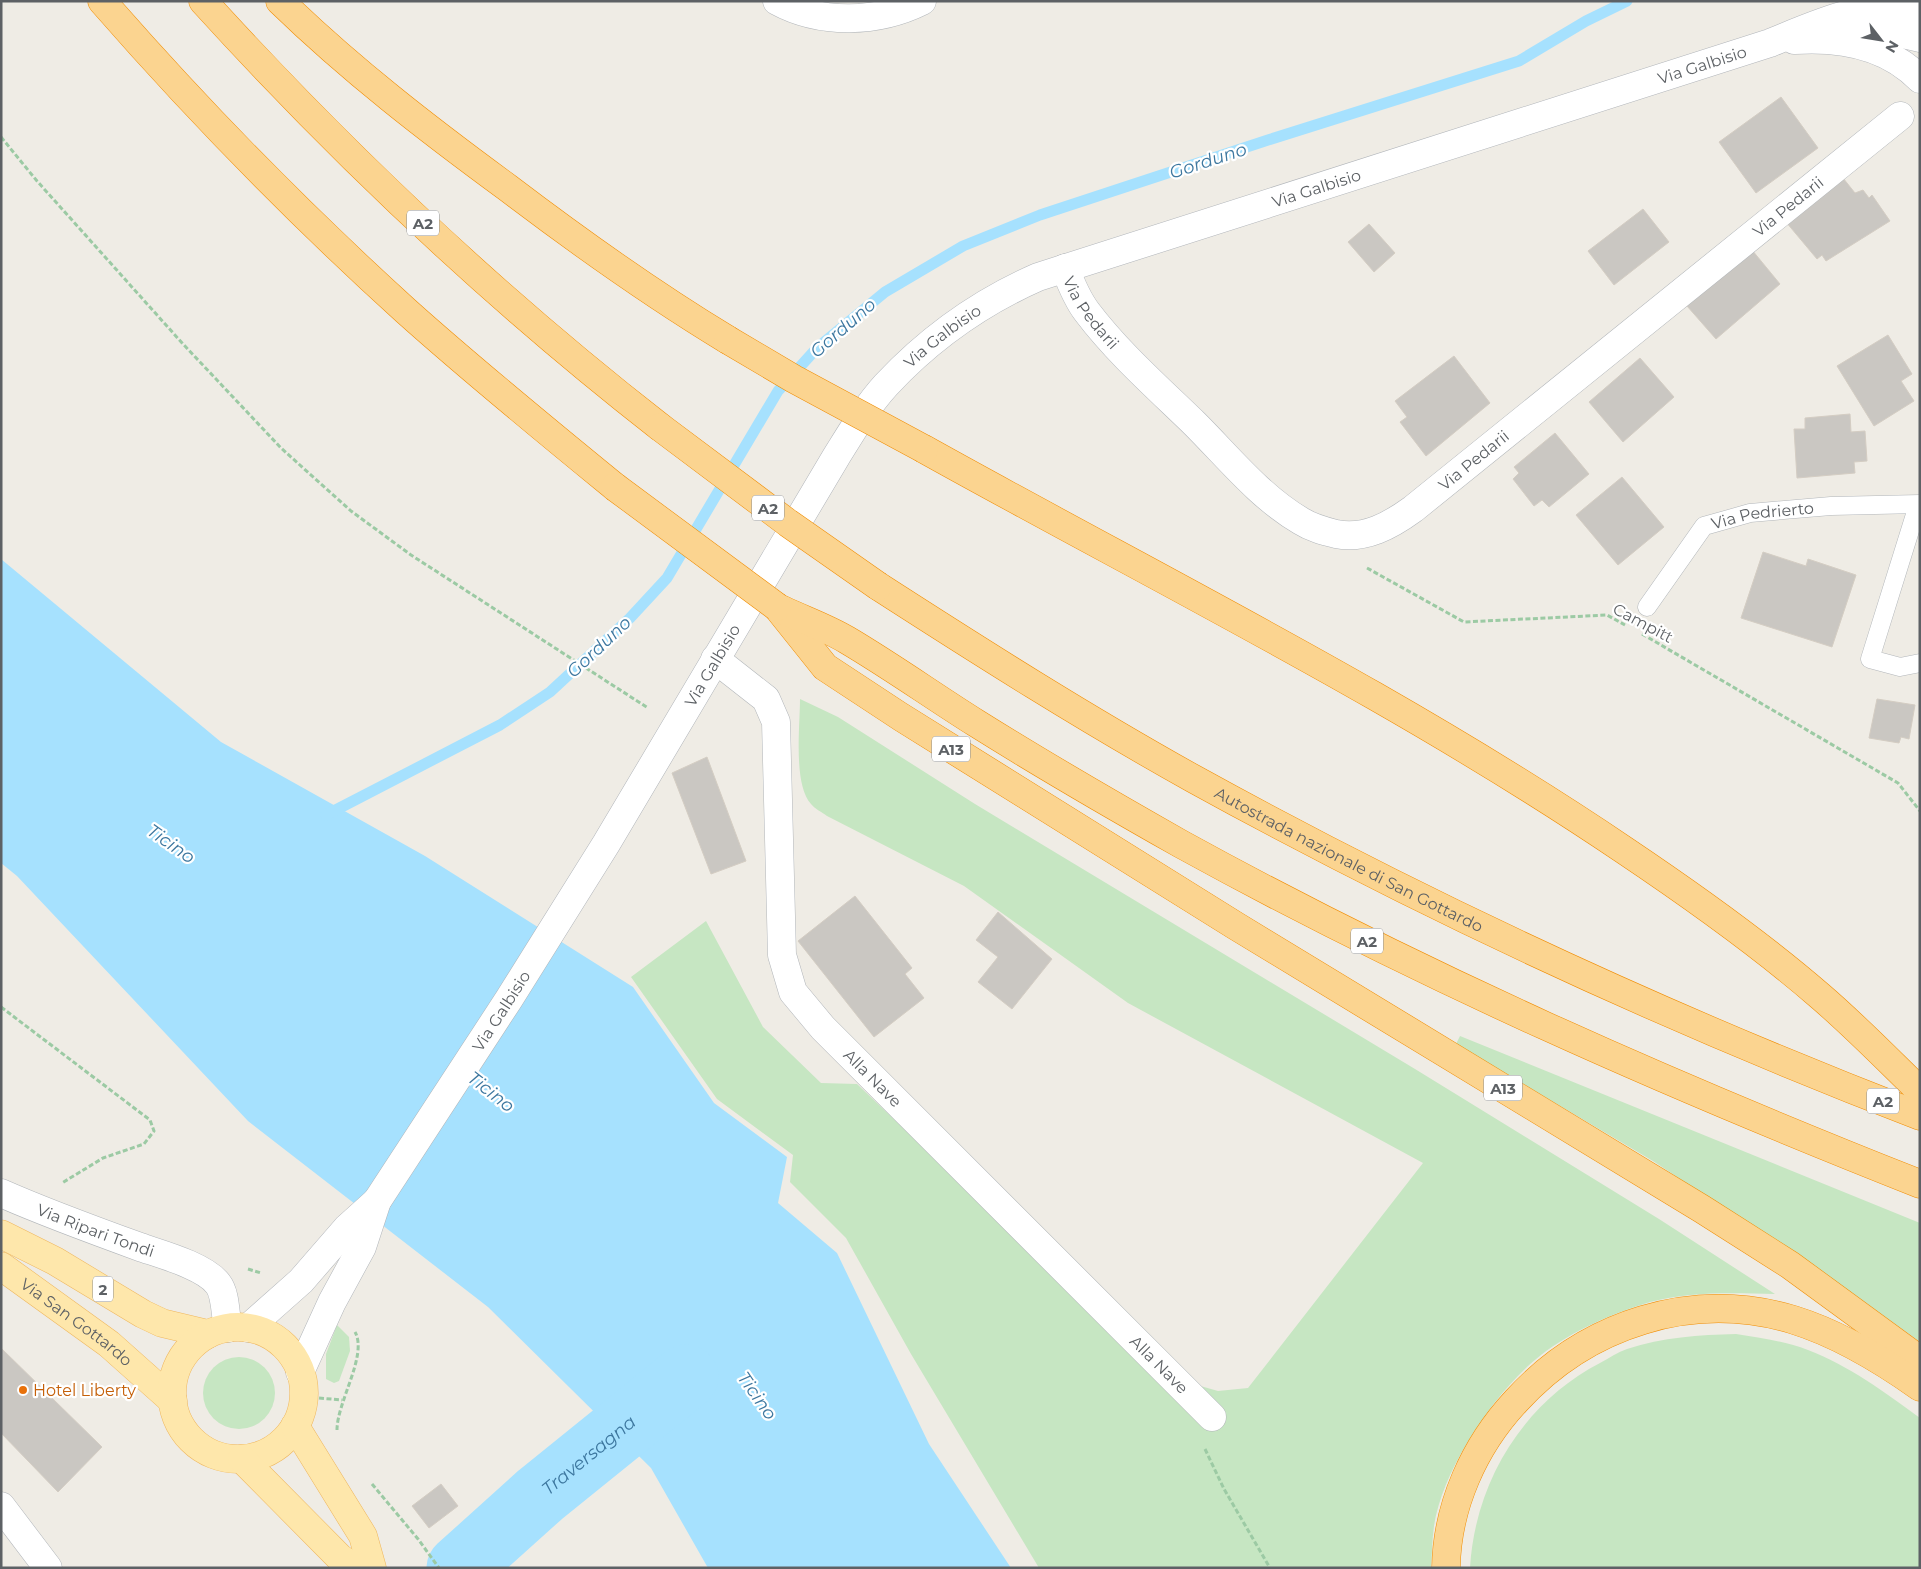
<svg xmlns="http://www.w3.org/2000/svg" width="1921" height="1569" viewBox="0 0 1921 1569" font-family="Montserrat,sans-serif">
	<rect width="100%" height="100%" fill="#efece5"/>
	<g fill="#c6e6c2">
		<path d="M800,699l38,18 137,87 440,265 244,150 116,75c-41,-1 -85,-3 -125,8 -37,11 -78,29 -109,53 -46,36 -98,113 -107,171 -2,14 -2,28 -3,42h-392l-128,-214 -65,-116 -56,-56 3,-27 -76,-56 -86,-122 75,-56 57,106 58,56 36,1 305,291 56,16 30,-3 175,-225 -295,-160 -164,-117 -137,-70c-5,-4 -12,-7 -16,-12 -18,-20 -11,-78 -11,-105z"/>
		<polygon points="1460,1036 1920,1223 1920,1342 1855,1295 1653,1161 1456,1044"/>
		<polygon points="337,1325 349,1337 350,1351 339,1381 334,1383 326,1379 326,1354"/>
		<path d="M1736,1334c24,4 49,7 72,16 40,15 78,43 112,68v150h-450c5,-86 53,-165 130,-205 9,-5 18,-11 27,-14 36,-12 72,-14 109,-15z"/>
		<circle cx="239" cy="1393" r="36"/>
	</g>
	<polygon fill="#a6e1fe" points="1,559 221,742 425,856 633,987 714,1103 787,1157 778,1203 837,1253 929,1444 1011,1568 708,1568 651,1468 488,1307 248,1121 17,876 1,863"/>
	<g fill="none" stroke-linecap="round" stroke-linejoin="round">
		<polyline stroke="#a6e1fe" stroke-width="11" points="326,815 500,725 550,692 630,618 667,578 778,391 817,348 885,292 963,246 1040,215 1268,140 1519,61 1586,21 1627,1"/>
		<path stroke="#a6e1fe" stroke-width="65" id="s1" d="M459,1568l81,-73 146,-118"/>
	</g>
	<g fill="#cac7c2" stroke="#d4cdc3">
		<polygon points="1781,97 1818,148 1756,193 1719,142"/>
		<polygon points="1843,178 1855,193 1863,190 1869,198 1872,195 1890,221 1826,261 1822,255 1817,259 1786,222"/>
		<polygon points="1643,209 1669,242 1614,285 1588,251"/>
		<polygon points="1369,224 1395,253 1374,272 1348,242"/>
		<polygon points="1752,250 1780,284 1716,339 1687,306"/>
		<polygon points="1888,335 1912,374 1901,381 1914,401 1874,426 1837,366"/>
		<polygon points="1454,356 1490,403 1426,456 1400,422 1407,417 1395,401"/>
		<polygon points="1640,358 1674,397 1623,442 1589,402"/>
		<polygon points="1850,414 1851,432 1865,431 1867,461 1854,462 1855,473 1797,478 1794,429 1805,429 1805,418"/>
		<polygon points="1555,433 1589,474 1549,507 1542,500 1534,506 1513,479 1519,473 1514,467"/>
		<polygon points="1622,477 1664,527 1618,565 1576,515"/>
		<polygon points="1763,552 1806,566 1808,559 1856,575 1832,647 1741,618"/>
		<polygon points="1877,699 1915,705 1909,739 1901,737 1899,743 1869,738"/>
		<polygon points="707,757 746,861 711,874 672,773"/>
		<polygon points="855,896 912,968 905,974 924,998 874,1037 798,941"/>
		<polygon points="998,912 1052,959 1012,1009 978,982 998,957 976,940"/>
		<polygon points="1,1348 102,1447 58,1492 1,1433"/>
		<polygon points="441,1484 458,1506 429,1528 412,1506"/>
	</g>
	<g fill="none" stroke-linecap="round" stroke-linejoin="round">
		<defs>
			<g id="service">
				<polyline points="1918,505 1870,659 1900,667 1920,663"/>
				<path id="s2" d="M1647,607l57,-81 46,-13 81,-7 89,-2"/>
			</g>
			<g id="minor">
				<path d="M777,1c44,24 101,22 145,0"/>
				<path id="s3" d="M1065,268c6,16 12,31 22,44 31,41 71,76 108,112 33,33 65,73 106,97 11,7 23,10 35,13 29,6 55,-9 77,-25l487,-393"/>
				<path id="s4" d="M715,659l51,40 10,23 6,233 11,37 30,36 389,389"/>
				<path id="s5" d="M1,1193c45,20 92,37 139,54 20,7 65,19 78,37 8,10 7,31 10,44"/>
				<polyline points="1,1506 48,1568"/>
			</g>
			<path id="tertiary" d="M1823,37c34,-6 63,-8 97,1"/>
			<g id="secondary">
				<path d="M1794,40c45,-3 93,5 126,39"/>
				<polyline points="248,1328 301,1281 347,1228 377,1201"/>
				<path id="s6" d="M300,1372l32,-70 30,-55 15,-46 132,-202 97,-155 230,-387c15,-24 30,-50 50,-72 42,-45 95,-83 152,-108l732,-234c49,-20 96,-43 150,-32"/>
			</g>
			<g id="primary">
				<polyline points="1,1234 55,1261 143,1314 162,1323 208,1334"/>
				<path id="s7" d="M1,1266l108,78 64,57"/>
				<circle cx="238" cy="1393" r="66"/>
				<polyline points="295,1426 363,1536 372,1568"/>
				<polyline points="242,1459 340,1558 355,1568"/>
			</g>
			<g id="motorway">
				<path d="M102,1c96,110 197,213 304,310 68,61 138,118 209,176"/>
				<path d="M203,1c140,154 293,298 457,426"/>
				<path d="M280,1c71,69 149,129 228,187 71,54 144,106 220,152"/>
				<path d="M924,449c235,131 477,250 700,401 67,45 135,93 196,146 35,30 67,63 100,95"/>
				<path id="s8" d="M878,586c104,67 208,133 316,193 234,129 477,241 726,337"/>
				<polyline points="777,607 825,667 901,717 1236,926 1702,1209 1790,1265 1920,1360"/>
				<path d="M783,610c21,10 44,18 64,30 44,26 86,56 129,83 67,42 136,82 205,121 238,131 486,240 739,340"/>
				<path d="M1446,1568c1,-62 28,-122 70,-167 70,-77 176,-112 278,-81 45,14 88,40 126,67"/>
			</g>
		</defs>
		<use href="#service" stroke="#b2b6ba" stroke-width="19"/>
		<use href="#minor" stroke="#b2b6ba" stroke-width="29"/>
		<use href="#tertiary" stroke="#b2b6ba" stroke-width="29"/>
		<use href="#secondary" stroke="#b1b5ba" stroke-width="29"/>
		<use href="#primary" stroke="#efb75e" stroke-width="29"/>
		<use href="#motorway" stroke="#f08d04" stroke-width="29"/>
		<g stroke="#9ccaa4" stroke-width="3" stroke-dasharray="5 2.5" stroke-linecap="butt">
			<polyline points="1,137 37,181 183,344 281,448 351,511 411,555 648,708"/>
			<polyline points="1367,568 1464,622 1607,615 1625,625"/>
			<polyline points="1642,634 1898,783 1920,811"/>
			<polyline points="1,1007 150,1120 154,1131 144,1144 103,1158 62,1183"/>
			<polyline points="248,1269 261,1273"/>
			<polyline points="319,1398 342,1400"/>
			<path d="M337,1430c0,-28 31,-75 18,-98"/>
			<polyline points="1205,1449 1224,1489 1270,1568"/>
			<polyline points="372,1484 418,1539 439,1568"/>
		</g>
		<use href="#service" stroke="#fff" stroke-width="18"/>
		<use href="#minor" stroke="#fff" stroke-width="28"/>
		<use href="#tertiary" stroke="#fff" stroke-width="28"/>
		<use href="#secondary" stroke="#fff" stroke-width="28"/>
		<use href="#primary" stroke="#fee7ab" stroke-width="28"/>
		<use href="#motorway" stroke="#fbd490" stroke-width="28"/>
		<defs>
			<g id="motorway-bridge">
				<polyline points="728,340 794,379 924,449"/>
				<polyline points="660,427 788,523 878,586"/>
				<polyline points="615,487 777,607"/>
			</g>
		</defs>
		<use href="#motorway-bridge" stroke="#f08d04" stroke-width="29" stroke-linecap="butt"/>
		<use href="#motorway-bridge" stroke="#fbd490" stroke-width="28"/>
	</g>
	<circle fill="#e8710a" stroke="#fff" stroke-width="2" cx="23" cy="1390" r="5"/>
	<g text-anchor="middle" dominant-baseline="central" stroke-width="4.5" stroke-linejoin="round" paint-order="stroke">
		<g fill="#fff" stroke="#8e9093" stroke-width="1">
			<rect x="407" y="210.5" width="32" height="25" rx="4"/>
			<rect x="752" y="495.5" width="32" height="25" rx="4"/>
			<rect x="932" y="736.5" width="38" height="25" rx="4"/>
			<rect x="1351" y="928.5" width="32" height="25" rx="4"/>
			<rect x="1484" y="1075.5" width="38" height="25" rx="4"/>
			<rect x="1867" y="1088.5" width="32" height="25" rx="4"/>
			<rect x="93" y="1276.5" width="20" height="25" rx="4"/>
		</g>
		<g font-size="15" font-weight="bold" fill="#5d6165">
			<text x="423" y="223">A2</text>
			<text x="768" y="508">A2</text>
			<text x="951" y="749">A13</text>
			<text x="1367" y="941">A2</text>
			<text x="1503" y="1088">A13</text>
			<text x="1883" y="1101">A2</text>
			<text x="103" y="1289">2</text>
		</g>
		<g font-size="16" fill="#5d6165" stroke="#fff">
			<text stroke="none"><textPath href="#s6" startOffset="2035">Via Galbisio</textPath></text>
			<text stroke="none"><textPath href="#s6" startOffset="1630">Via Galbisio</textPath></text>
			<text stroke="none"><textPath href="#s3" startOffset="952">Via Pedarii</textPath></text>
			<text stroke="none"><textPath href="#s3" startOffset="52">Via Pedarii</textPath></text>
			<text stroke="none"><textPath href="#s6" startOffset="1225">Via Galbisio</textPath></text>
			<text stroke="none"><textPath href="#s3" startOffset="548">Via Pedarii</textPath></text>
			<text stroke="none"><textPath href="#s2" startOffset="159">Via Pedrierto</textPath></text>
			<text transform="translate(1643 623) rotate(28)">Campitt</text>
			<text stroke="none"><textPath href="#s6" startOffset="820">Via Galbisio</textPath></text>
			<text stroke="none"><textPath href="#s8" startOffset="545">Autostrada nazionale di San Gottardo</textPath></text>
			<text stroke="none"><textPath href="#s6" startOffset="415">Via Galbisio</textPath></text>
			<text stroke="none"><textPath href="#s4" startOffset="479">Alla Nave</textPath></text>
			<text stroke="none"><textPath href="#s5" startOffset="102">Via Ripari Tondi</textPath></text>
			<text stroke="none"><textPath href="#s7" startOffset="94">Via San Gottardo</textPath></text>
			<text stroke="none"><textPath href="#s4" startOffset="884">Alla Nave</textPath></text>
		</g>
		<g font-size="16" fill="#c56008" stroke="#fff" text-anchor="start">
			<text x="33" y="1390">Hotel Liberty</text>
		</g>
		<g font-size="18" font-style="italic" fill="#3d779f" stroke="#fff">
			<text transform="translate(1208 161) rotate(-18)">Gorduno</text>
			<text transform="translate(843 328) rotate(-41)">Gorduno</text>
			<text transform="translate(599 647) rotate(-43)">Gorduno</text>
			<text transform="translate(171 844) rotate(35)">Ticino</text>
			<text transform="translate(491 1092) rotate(38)">Ticino</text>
			<text transform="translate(757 1396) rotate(55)">Ticino</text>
			<text stroke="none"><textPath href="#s1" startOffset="172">Traversagna</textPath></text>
		</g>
	</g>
	<rect width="1921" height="1569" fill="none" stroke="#5d6165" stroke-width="5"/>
	<g transform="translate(1881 40) rotate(121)" stroke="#ffffff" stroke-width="4" paint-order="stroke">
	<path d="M0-4L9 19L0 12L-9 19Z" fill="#5d6165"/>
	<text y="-8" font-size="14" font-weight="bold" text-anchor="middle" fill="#5d6165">N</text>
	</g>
</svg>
